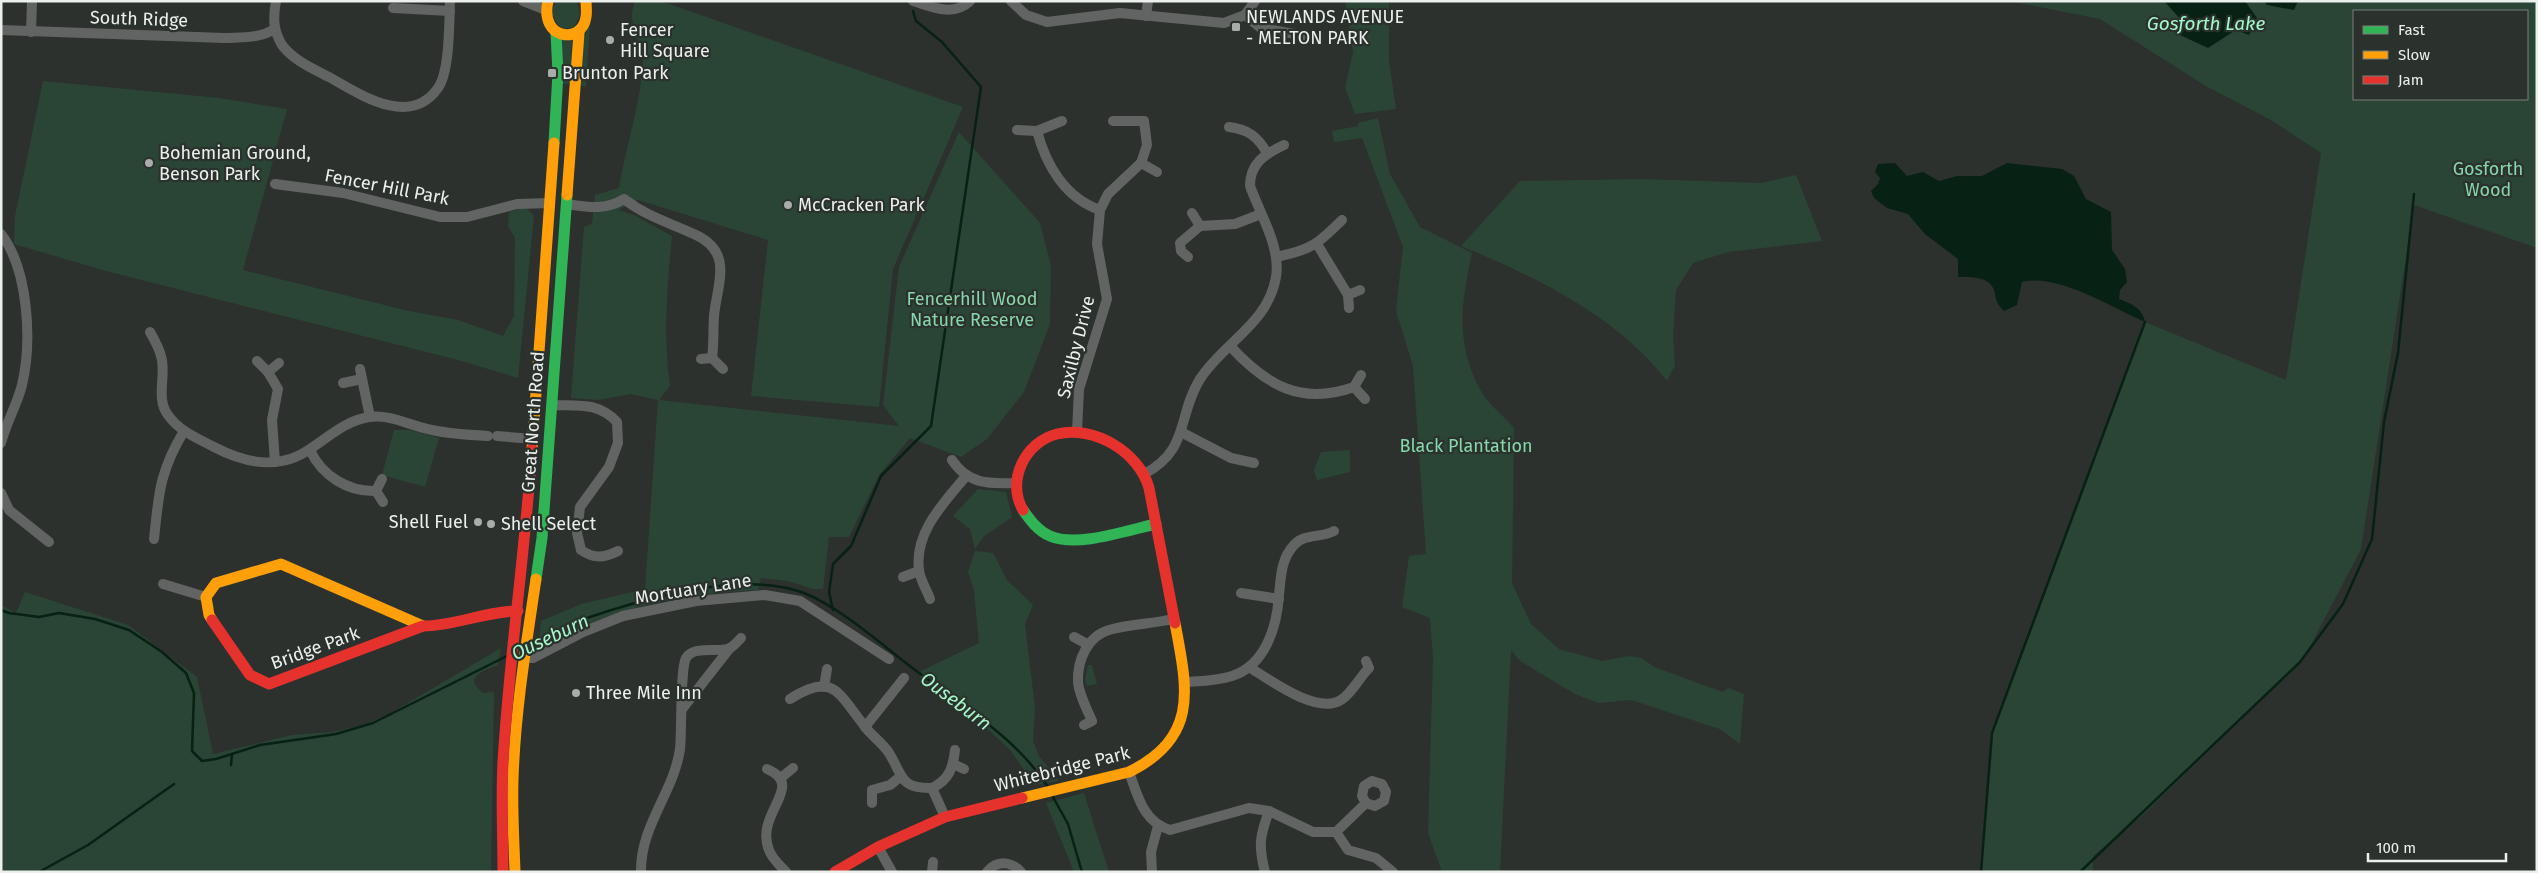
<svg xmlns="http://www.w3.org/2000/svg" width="2538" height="873" viewBox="0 0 2538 873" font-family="'Fira Sans',sans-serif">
	<rect width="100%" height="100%" fill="#2c312e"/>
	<g fill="#2a4536" fill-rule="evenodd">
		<path d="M556,1h20c6,10 4,20 -4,27h-11c-8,-9 -12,-16 -5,-27z"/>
		<path d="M635,1h26l302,106 -70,162 -14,138 -128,-11 17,-156 -130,-40 -20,10 16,5 38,21c-5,50 -9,100 -2,150l-11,14 240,26 -16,-21 16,-138 60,-135 81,91 11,43 -1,58 -26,68 -37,47 -26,18 -51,-19 -31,37 -30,62h-20l-6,52h-10l-25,-8 -27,-3 -3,12c-52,3 -105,10 -154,28 -23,8 -43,22 -66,32l3,-29 40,-17 64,-15 13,-189 -28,-6 -31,6 -28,-2 13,-171 8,-3 3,-29 24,-7c7,-43 22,-84 24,-128 0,-18 -18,-34 -8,-59z"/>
		<polygon points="1345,1 1389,1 1389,61 1396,109 1355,114 1345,88 1353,52"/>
		<path d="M2010,1h527v247l-123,-43 -53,344 -58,111 -160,155 -50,41v16h-112l11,-139 153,-411 141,58 35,-227 -50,-33 -67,-35 -104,-66zM2354,11h173v88h-173z"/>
		<polygon points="589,24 590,24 586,87 579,85 583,41"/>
		<polygon points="562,40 572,40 570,84 562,84"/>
		<polygon points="43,81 219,98 287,109 243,270 409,311 458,320 503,336 514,316 515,238 508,226 509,212 526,207 534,216 518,378 458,360 106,271 14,244 15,216"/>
		<path d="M1378,118l12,56 30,53 52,26c-11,49 -17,92 9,138 7,13 23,25 33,37l-2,155 19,41 28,25 43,12 27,-5 13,2 12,9 69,25 5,-4 16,6 -4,50 -20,-15 -89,-29 -33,3 -23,-9 -55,-33 -9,-11 -11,222h-58l-14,-39 5,-174 -3,-41 -28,-11 7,-51 17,-2 -13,-188 -17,-55 7,-64 -41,-109 -28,4 -2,-11 26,-5v-3z"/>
		<path d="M1796,175l26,66 -94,11 -35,11 -17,27 -3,46 2,29 -8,16c-51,-66 -131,-104 -206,-135l59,-65 121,-2 120,4z"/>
		<polygon points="394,430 410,430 439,438 425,487 382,475"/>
		<polygon points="1350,450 1350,472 1317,480 1314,470 1321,452"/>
		<polygon points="978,489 1006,492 1012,517 983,537 975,549 970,529 953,516"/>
		<polygon points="975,551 993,553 1007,580 1033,605 1025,624 1035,708 1033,741 1039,756 1059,781 1034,785 1011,751 974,716 920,679 921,671 979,643 974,591 968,572"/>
		<path d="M25,592l103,33 69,52 16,77 79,-19 41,-3 29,-7 24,-9 115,-68 -3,17c-14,6 -36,11 -15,28l11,-1 -3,180h-490v-267l15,8z"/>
		<polygon points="1088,665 1092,665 1097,684 1087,686 1085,680"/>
		<polygon points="1084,793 1109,872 1074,872 1046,803"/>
	</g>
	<g fill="#072114">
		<polygon points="2164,1 2245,1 2257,18 2249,35 2236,30 2208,48 2180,35 2181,20"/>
		<polygon points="2264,1 2298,1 2294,10 2267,5"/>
		<path d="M1895,163l12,13 16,-4 16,9 18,-5h25l25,-13 55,6 12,7 12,23 25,13 1,38 13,19 2,13 -7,8 -1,9c11,4 24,9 26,23 -34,-15 -88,-49 -123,-40l-5,23 -13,6c-12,-12 -6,-15 -12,-25 -7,-10 -23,-9 -34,-9v-18l-33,-25 -17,-20 -21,-6 -13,-10 -3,-7 7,-7 2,-6 -5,-6 3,-8z"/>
	</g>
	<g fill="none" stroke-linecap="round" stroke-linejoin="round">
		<g stroke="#072114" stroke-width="2.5">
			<polyline points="1,610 9,613 39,617 59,613 95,619 129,630 162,652 186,673 194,693 192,751 202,761 216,759 260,745 336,734 373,723 507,656"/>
			<polyline points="833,610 829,592 833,564 851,546 881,476 931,426 981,87 942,42 916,21 913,11"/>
			<path d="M532,644c18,-8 36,-20 55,-26 59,-20 157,-48 217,-25 40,16 83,57 118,82 45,34 95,64 126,112"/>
			<polyline points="231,765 232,754"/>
			<polyline points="1053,797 1068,824 1082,872"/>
			<polyline points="39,872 88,845 174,784"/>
			<polyline points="1981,872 1992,733 2145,322"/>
			<polyline points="2080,872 2300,662 2343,604 2372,539 2384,422 2398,353 2414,194"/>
		</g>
		<g stroke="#626463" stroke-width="10">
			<path d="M276,1c-3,17 -3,29 6,44 11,15 31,24 47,32 32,18 81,51 109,11 12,-17 11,-65 12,-87"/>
			<polyline points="523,1 546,10"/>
			<path d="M913,1c20,6 40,16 57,0"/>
			<polyline points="1011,1 1026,15 1047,22 1120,13 1224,23 1245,15 1255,1"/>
			<polyline points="393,8 450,11"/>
			<polyline points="1245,15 1261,28 1306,36"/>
			<polyline points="1146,16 1148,1"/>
			<path d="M1,30l223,8c16,-1 36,1 50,-9"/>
			<polyline points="31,32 32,1"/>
			<path d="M1229,127c19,2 29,10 38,26"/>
			<polyline points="1017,130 1037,131 1062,121"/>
			<path d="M1037,131c9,34 28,67 63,79"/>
			<polyline points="1141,163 1157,172"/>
			<polyline points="275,184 343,193 440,217 467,217 517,204 550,203"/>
			<path d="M566,204c21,3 39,7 58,-5 23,18 47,24 72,36 38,18 21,49 18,81 -1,14 0,28 -2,42l11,11"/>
			<polyline points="1192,213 1200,226"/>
			<path d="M1,234c28,36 31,109 21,151 -5,20 -16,38 -21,58"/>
			<polyline points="1317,244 1348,295 1360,290"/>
			<polyline points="1188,257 1181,251 1180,243 1200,226 1235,224 1261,214"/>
			<path d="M1276,257c35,-7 42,-13 66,-37"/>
			<polyline points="1348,295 1349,308"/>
			<path d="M150,332c4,7 9,16 11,24 6,18 -6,42 7,59 11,16 29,23 46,32 31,16 65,24 96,2 20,-13 35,-28 59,-32 22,-3 42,9 63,13 18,4 37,5 56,6"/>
			<path d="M1230,346c36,39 71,60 124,41l7,-12"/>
			<polyline points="701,359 712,358"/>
			<polyline points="257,361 268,372 278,389 272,420 275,462"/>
			<polyline points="360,369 370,417"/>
			<polyline points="268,372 279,363"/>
			<polyline points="343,383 362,379"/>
			<polyline points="1354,387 1365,399"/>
			<path d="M553,405c26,1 45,-3 64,17l1,21 -9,24 -29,40 -3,26 4,17c13,9 23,8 37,1"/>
			<polyline points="1077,432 1079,389 1107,299 1097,244 1100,210 1108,194 1141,163 1147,145 1144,121 1113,121"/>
			<polyline points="1181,432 1231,458 1254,463"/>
			<polyline points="497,436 533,439"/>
			<path d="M310,450c12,26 38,42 66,41"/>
			<path d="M952,460c16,24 36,24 63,23"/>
			<path d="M1144,474c46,-24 33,-58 56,-95 24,-37 68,-55 76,-102 5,-30 -16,-63 -26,-91 0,-23 15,-32 34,-41"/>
			<polyline points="382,479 376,491 383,502"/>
			<polyline points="1,493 9,510 49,542"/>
			<path d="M154,539c5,-46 5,-66 30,-108"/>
			<polyline points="903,577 919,571"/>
			<polyline points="163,584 206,597"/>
			<polyline points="1241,593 1279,599"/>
			<path d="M930,599c-3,-9 -10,-19 -11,-29 -5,-38 25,-67 47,-94"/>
			<polyline points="1074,637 1087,644"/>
			<polyline points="524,658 533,658 583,632 623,616 696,601 765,595 800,601 889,659"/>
			<path d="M1249,667c21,13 68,48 92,33 11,-7 18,-22 28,-32l-3,-7"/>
			<path d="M1186,682c15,-1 31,-1 46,-6 34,-11 45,-50 47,-81 2,-19 2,-36 15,-50 11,-12 28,-7 40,-14"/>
			<polyline points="824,687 827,669"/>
			<path d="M790,699c43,-28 49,-5 73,25 7,11 19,18 26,29 14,22 10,36 43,35l13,29"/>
			<polyline points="683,708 730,648"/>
			<path d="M1084,725l8,-4c-5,-12 -13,-26 -14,-39 -1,-22 10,-46 31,-52 20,-6 43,-6 64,-11"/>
			<polyline points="865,727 904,678"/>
			<polyline points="953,764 964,769"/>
			<path d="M767,769c40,17 -13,44 2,81 3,9 11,15 17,22"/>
			<path d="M1129,772c9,24 14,50 41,58l79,-22 20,3 44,21h23l30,-29 -4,-7 2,-10 8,-5 10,3 4,8 -2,9 -9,5 -9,-3"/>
			<polyline points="782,777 793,768"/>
			<path d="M932,788c17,-8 21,-20 23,-38"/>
			<polyline points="872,803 872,790 890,785 900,777"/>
			<polyline points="1336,832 1348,850 1376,858 1393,872"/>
			<polyline points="878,847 892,872"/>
			<path d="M641,872c-1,-46 33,-80 39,-123 2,-18 0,-80 6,-91 8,-13 32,-5 44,-10 4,-2 8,-7 11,-10"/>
			<polyline points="932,872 933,862"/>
			<path d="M987,872c10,-12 24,-11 34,0"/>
			<polyline points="1152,872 1151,852 1158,826"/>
			<path d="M1265,872c-7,-27 -5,-36 4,-61"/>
		</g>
		<g stroke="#30b455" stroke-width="11">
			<polyline points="554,143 558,73 556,33"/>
			<path d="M1023,510c7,10 15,21 27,26 27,12 78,-6 106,-12"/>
			<polyline points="536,579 542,538 567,195"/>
		</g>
		<g stroke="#ff9f0a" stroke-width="11">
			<path d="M548,1c-9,39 34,44 38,16 1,-5 0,-11 0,-16"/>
			<polyline points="567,195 579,33"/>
			<polyline points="532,449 554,143"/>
			<polyline points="212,620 209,615 206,597 216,583 281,564 423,626"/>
			<path d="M1022,798l107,-26c71,-35 58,-84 46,-149"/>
			<path d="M515,872c-1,-30 -3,-61 -2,-92 2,-67 13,-134 23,-201"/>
		</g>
		<g stroke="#e5322d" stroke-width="11">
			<path d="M1023,510c-17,-29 2,-68 34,-76 37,-9 82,18 92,54l26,135"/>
			<path d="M212,620l38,55 19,9 154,-58c33,0 62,-15 95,-15"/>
			<path d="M503,872c0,-36 -2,-73 0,-110 6,-104 22,-208 29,-313"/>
			<polyline points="835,872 878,847 945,817 1022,798"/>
		</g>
	</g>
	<g fill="#a9adaa" stroke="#2b322d" stroke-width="2">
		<rect x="1231" y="22" width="10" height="10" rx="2.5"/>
		<circle cx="610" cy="40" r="5"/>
		<rect x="547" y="68" width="10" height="10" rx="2.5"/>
		<circle cx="149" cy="163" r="5"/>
		<circle cx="788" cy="205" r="5"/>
		<circle cx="478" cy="522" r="5"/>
		<circle cx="491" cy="524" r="5"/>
		<circle cx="576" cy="693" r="5"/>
	</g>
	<g text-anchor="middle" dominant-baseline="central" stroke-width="4.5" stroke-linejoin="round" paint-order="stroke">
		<g font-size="18" fill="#ecf0ed" stroke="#2b322d" text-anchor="start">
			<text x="1246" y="17">NEWLANDS AVENUE<tspan x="1246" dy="21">- MELTON PARK</tspan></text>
			<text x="620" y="30">Fencer<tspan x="620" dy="21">Hill Square</tspan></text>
			<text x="562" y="73">Brunton Park</text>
			<text x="159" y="153">Bohemian Ground,<tspan x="159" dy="21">Benson Park</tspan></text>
			<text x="798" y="205">McCracken Park</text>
			<text x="468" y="522" text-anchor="end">Shell Fuel</text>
			<text x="501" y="524">Shell Select</text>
			<text x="586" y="693">Three Mile Inn</text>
		</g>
		<g font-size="18" fill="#ecf0ed" stroke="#2b322d">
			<text transform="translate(139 19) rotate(2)">South Ridge</text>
			<text transform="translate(387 187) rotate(11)">Fencer Hill Park</text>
			<text transform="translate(1076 347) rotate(-76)">Saxilby Drive</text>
			<text transform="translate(533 422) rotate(-86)">Great North Road</text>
			<text transform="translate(693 589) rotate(-9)">Mortuary Lane</text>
			<text transform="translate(315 648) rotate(-20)">Bridge Park</text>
			<text transform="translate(1062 769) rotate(-14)">Whitebridge Park</text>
		</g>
		<g font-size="18" fill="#86d7aa" stroke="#2b322d">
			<text x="2488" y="169">Gosforth<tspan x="2488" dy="21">Wood</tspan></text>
			<text x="972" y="299">Fencerhill Wood<tspan x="972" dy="21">Nature Reserve</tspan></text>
			<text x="1466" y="446">Black Plantation</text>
		</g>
		<g font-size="19" font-style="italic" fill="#a5f8c9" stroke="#2b322d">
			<text x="2206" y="23">Gosforth Lake</text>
			<text transform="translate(550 637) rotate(-25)">Ouseburn</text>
			<text transform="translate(956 701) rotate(37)">Ouseburn</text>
		</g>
	</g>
	<rect width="2538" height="873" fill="none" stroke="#ecf0ed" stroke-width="5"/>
	<rect x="2353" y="10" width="175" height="90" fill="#2b322d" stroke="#787e7a"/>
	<rect x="2363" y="26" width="25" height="8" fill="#30b455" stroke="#787e7a"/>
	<text x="2398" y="35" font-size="15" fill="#ecf0ed">Fast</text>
	<rect x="2363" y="51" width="25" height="8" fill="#ff9f0a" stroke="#787e7a"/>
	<text x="2398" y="60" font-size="15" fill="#ecf0ed">Slow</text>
	<rect x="2363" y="76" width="25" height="8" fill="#e5322d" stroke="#787e7a"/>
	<text x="2398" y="85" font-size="15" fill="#ecf0ed">Jam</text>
	<path d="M2368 853v8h138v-8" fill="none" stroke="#ecf0ed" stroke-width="2.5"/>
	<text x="2376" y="853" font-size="15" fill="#ecf0ed" stroke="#2b322d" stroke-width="4" paint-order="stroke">100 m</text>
</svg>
